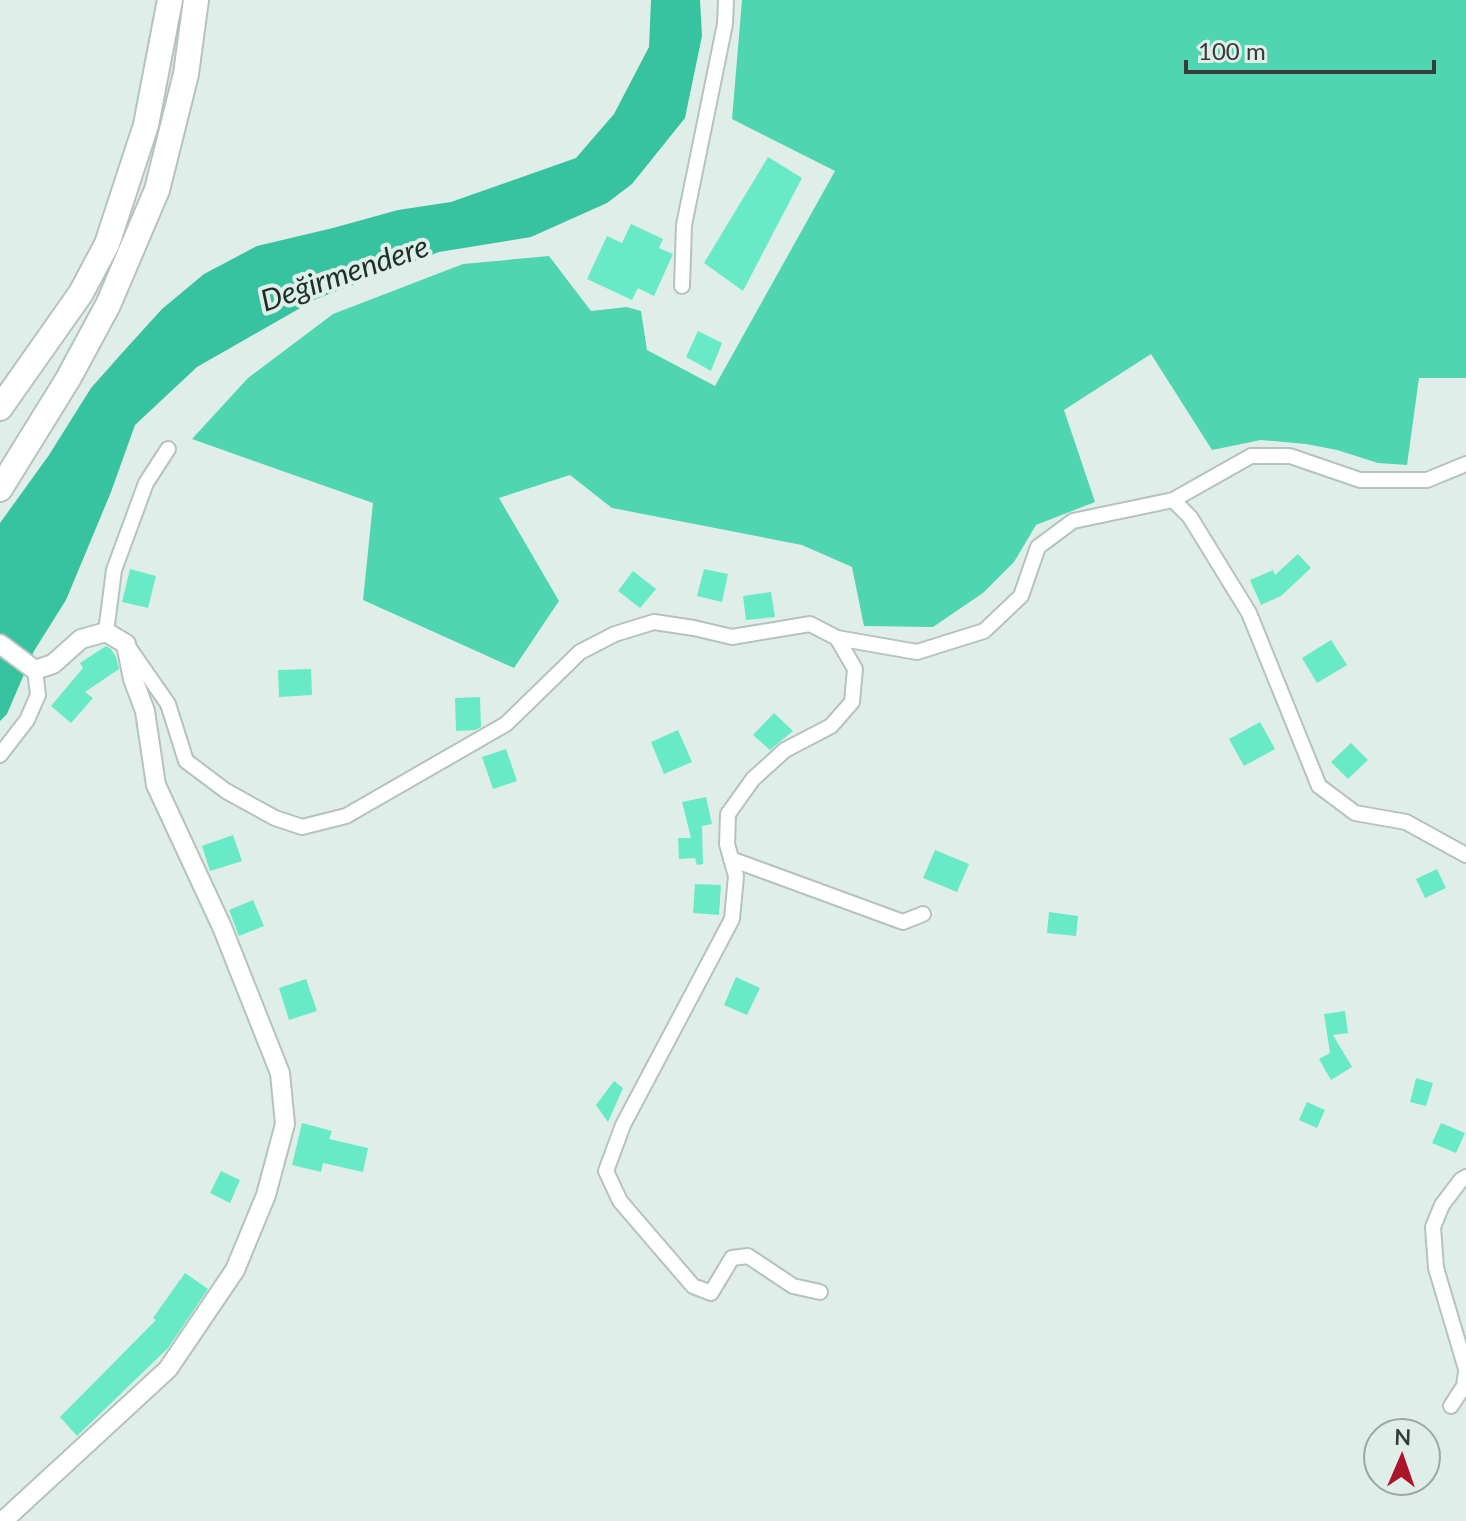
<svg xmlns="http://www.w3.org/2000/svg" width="1466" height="1521" viewBox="0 0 1466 1521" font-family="Lato,sans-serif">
	<rect width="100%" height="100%" fill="#e0eee9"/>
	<polygon fill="#4fd6b1" points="742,0 1466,0 1466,378 1419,378 1407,465 1378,463 1337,450 1306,444 1261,440 1212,450 1151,354 1064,410 1095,502 1036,525 1014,562 983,593 933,627 864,626 852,567 802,545 612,508 570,475 499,498 559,601 514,668 363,600 373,503 192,439 248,378 333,314 463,264 549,256 591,311 627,307 641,311 647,350 715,386 835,171 732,119"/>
	<polygon fill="#37c3a0" points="651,0 700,0 702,36 685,118 632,184 607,203 531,237 439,252 316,299 197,367 135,425 111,492 66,600 34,651 7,714 0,721 0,523 49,455 91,388 123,352 162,309 204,274 257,246 333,228 398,210 451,202 576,158 614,114 649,47"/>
	<g fill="#67eac5">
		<polygon points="768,157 802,178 743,291 704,263"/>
		<polygon points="631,224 663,239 659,248 673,254 654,296 638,288 632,300 587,279 607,236 622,243"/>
		<polygon points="698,331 722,343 711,371 686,357"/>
		<polygon points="1298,554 1311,568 1281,596 1261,605 1250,580 1273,570 1275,575"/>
		<polygon points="130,569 156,576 148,608 122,602"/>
		<polygon points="704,569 728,574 722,602 697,596"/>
		<polygon points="633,571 656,589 640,608 618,591"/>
		<polygon points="771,592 775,617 746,620 743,596"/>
		<polygon points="1331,640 1347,665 1317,683 1302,658"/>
		<polygon points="106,646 111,649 116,657 119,669 85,692 93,698 71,723 51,706 83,668 80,663"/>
		<polygon points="311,669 312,695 279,697 278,670"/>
		<polygon points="480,697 481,727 475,730 456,731 455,698"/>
		<polygon points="774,713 793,731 770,750 753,735"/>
		<polygon points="1260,722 1275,749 1244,766 1229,739"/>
		<polygon points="678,730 692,762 664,774 651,742"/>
		<polygon points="1351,743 1368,760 1348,779 1331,762"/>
		<polygon points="506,749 517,781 493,789 482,757"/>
		<polygon points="706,797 712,824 702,826 703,864 697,865 695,858 679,859 678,838 691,838 682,802"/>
		<polygon points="233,835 242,861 210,871 202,846"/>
		<polygon points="935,850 969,864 957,892 923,878"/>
		<polygon points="1437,869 1446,888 1425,898 1416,879"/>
		<polygon points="695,884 721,885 719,915 693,913"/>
		<polygon points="253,900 264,926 239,936 229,910"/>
		<polygon points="1049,912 1078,916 1076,936 1047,933"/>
		<polygon points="736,977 760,988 747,1015 724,1005"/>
		<polygon points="306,979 317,1011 289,1020 279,988"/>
		<polygon points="1345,1011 1348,1033 1333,1035 1352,1067 1331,1080 1319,1059 1330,1053 1324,1014"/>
		<polygon points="1416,1078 1433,1083 1426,1106 1410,1102"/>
		<polygon points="614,1081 623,1088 608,1122 596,1105"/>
		<polygon points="1307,1102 1325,1110 1317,1128 1299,1120"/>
		<polygon points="302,1123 332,1131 329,1139 368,1148 363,1172 323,1163 321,1172 292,1165"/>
		<polygon points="1441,1123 1465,1133 1456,1153 1432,1143"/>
		<polygon points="221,1171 240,1180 230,1203 210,1193"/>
		<polygon points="185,1273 208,1289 168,1348 77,1436 60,1417 156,1320 153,1318"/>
	</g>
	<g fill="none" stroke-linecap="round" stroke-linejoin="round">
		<defs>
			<g id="minor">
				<polyline points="682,286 684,225 725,24 726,0"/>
				<polyline points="1173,500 1190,517 1249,613 1319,786 1355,813 1406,822 1466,855"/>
				<polyline points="106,632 114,570 146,483 168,449"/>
				<polyline points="129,648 168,704 186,761 226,791 275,818 302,827 346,816 506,724 580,652 615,634 654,622 694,628 732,637 810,624 837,638 917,652 984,631 1021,596 1038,547 1073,521 1173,500 1251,456 1290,456 1360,480 1427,480 1466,464"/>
				<polyline points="0,755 27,720 38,695 35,670"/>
				<polyline points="731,859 903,922 923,914"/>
				<polyline points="1466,1177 1461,1180 1442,1205 1433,1227 1436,1268 1466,1369"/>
				<polyline points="820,1292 793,1286 748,1256 732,1258 711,1293 693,1286 620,1201 606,1171 623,1125 732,919 736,876 727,844 728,814 753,779 785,750 831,726 852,702 855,669 837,638"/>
				<polyline points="1451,1406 1464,1386 1466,1372"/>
			</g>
			<polyline id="tertiary" points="0,644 35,670 53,664 81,639 106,632 126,644 133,679 145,711 156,785 222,927 280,1073 285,1124 266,1195 235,1270 168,1369 3,1521"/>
			<g id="trunk">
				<polyline points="0,408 81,293 107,244 146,125 170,0"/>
				<polyline points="0,489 68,379 108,305 157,190 186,74 196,0"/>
			</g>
		</defs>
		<use href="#minor" stroke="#b5c2bd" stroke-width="18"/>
		<use href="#tertiary" stroke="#b5c2bd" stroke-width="22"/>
		<use href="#trunk" stroke="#b5c2bd" stroke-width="28"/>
		<use href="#minor" stroke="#fff" stroke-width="14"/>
		<use href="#tertiary" stroke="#fff" stroke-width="18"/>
		<use href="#trunk" stroke="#fff" stroke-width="24"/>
	</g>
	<g text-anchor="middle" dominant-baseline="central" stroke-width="8" stroke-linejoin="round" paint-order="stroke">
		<g font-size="30" font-style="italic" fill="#1a312a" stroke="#e0eee9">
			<text transform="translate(344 272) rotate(-19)">Değirmendere</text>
		</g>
	</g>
	<g transform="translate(1402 1457) rotate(2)"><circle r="38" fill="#e0eee9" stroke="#9ca7a3" stroke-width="2"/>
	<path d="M0-6L14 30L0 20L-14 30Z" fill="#ab152a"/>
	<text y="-12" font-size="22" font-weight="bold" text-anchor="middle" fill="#373c3a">N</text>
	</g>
	<path d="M1186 60v12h248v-12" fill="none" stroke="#373c3a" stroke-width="4"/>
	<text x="1198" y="60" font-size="24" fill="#373c3a" stroke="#e0eee9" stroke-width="6" paint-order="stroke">100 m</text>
</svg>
